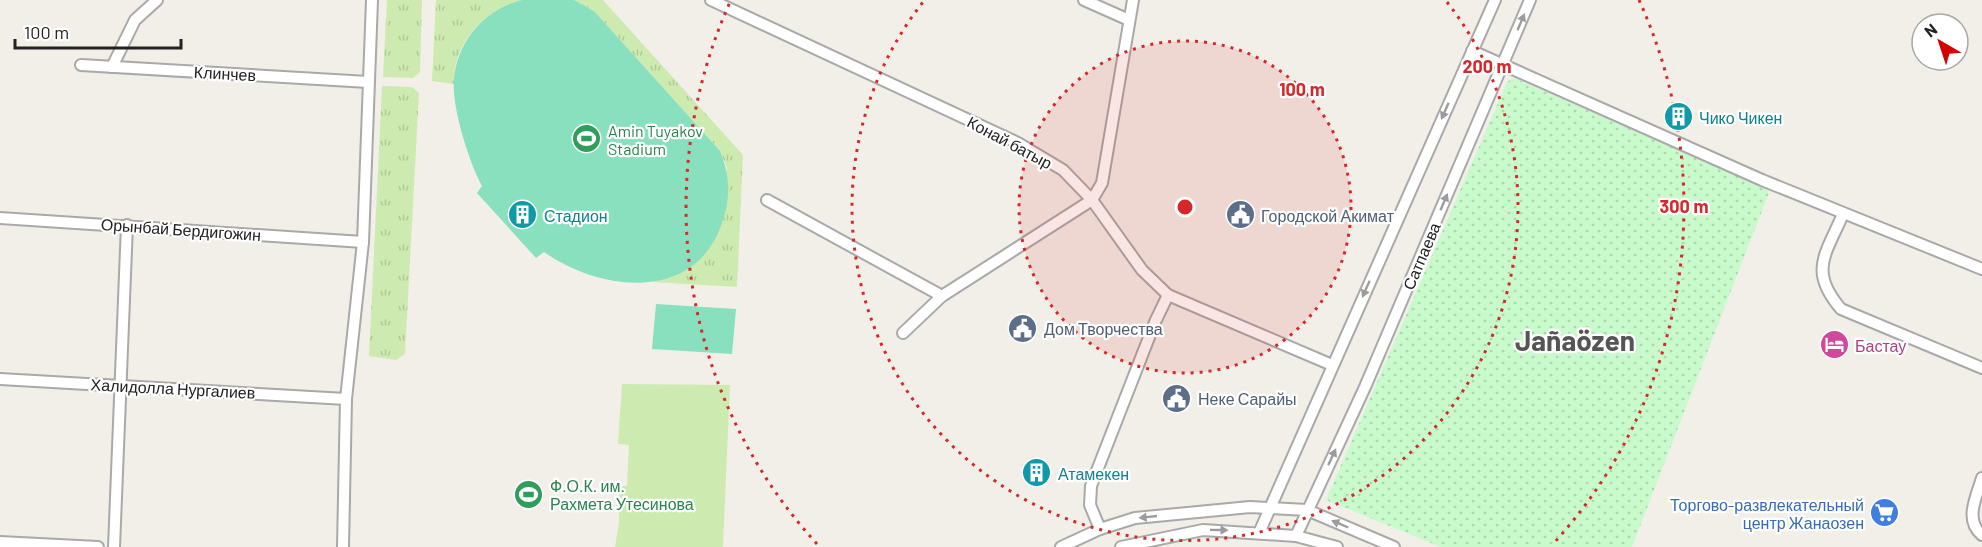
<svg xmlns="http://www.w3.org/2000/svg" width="1982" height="547" viewBox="0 0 1982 547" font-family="Barlow,sans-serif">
	<defs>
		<pattern id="grass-tufts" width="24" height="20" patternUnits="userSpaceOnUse" patternTransform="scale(1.5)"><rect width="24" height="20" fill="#cdebb0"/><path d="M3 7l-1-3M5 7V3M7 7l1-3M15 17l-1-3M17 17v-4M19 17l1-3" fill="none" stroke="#b0c997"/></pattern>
		<pattern id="park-dots" width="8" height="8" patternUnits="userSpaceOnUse" patternTransform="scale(1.5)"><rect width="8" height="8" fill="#c8facc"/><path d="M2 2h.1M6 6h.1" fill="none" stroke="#acd6af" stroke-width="1.8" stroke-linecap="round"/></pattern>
	</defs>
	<rect width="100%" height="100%" fill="#f2efe9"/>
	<g fill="url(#grass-tufts)">
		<polygon points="387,0 422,0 420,72 413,78 383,77"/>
		<path d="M436,0h86c-37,8 -70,45 -68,84l-22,-3z"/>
		<polygon points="574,0 603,0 743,155 737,287 652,282 682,272 700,259 727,168 720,151 594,11"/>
		<polygon points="382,86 412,87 419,93 405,354 396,360 369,356"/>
	</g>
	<polygon fill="url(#park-dots)" points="1514,78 1770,190 1632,547 1441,547 1326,500 1507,82"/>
	<polygon fill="#cdebb0" points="622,384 730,385 723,547 615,547 619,523 619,486 627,486 629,445 618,444"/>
	<g fill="#88e0be">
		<path d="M522,0h52l20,11 126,140c10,24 11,47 2,72 -27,80 -121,69 -178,29l-8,6 -59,-65 5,-7c-13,-23 -31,-81 -28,-107 3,-38 32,-71 68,-79z"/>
		<polygon points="656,304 736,309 732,354 652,349"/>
	</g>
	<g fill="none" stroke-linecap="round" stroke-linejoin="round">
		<defs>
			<g id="minor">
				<polyline points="711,0 1018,143 1063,170 1092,200 1142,270 1168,295 1332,365"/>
				<polyline points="1084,0 1129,20"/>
				<polyline points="1472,51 1762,180 1982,269"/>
				<polyline points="81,65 368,82"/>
				<polyline points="112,67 135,20 157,0"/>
				<polyline points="767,200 942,296"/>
				<path d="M1843,214c-17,40 -35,57 -2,95l141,59"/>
				<polyline points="0,218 363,242"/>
				<polyline points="903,333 942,296 1092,200 1102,183 1133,0"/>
				<polyline points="0,379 346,399"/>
				<path d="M1982,478c-6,20 -18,42 0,57"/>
				<polyline points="1100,529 1090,505 1091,486 1155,322 1168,295"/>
				<polyline points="1259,533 1495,0"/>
				<polyline points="1296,536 1365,387 1530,0"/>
				<polyline points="0,542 98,547"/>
				<polyline points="114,547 127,225"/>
				<polyline points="343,547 346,399 363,242 372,0"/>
				<polyline points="1061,547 1100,529 1135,518 1250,507 1307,510 1394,547"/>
				<polyline points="1121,547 1203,530 1296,536 1337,547"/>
			</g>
		</defs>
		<use href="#minor" stroke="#a9a9a9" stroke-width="14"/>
		<use href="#minor" stroke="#fff" stroke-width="10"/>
	</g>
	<defs><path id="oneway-solid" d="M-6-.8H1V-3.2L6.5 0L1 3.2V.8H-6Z" transform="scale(1.5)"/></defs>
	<g fill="#9c9c9c">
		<use href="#oneway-solid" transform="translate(1521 22) rotate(-67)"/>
		<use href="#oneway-solid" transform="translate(1445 111) rotate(114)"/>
		<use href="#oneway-solid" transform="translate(1444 202) rotate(-67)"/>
		<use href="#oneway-solid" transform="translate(1366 289) rotate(114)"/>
		<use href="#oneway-solid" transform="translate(1332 457) rotate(-65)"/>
		<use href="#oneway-solid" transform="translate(1148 517) rotate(174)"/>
		<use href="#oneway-solid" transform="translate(1340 524) rotate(-157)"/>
		<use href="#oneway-solid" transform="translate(1219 530) rotate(1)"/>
	</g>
	<circle cx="1185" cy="207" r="166" fill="#d62828" fill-opacity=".12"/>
	<g fill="none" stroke="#d62828" stroke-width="3" stroke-dasharray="3 6">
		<circle cx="1185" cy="207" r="166"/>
		<path d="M1447 2A333 333 0 1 1 923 2"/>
		<path d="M817 544A499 499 0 0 1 731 0M1639 0A499 499 0 0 1 1553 544"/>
	</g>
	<defs>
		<symbol id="building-disc" viewBox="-11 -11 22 22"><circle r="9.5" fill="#0f9aa8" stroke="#fff"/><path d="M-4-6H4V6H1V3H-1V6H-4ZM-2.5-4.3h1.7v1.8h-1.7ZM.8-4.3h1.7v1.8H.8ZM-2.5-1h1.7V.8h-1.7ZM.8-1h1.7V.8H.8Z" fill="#fff"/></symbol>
		<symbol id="stadium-disc" viewBox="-11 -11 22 22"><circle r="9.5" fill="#2e9e5b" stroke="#fff"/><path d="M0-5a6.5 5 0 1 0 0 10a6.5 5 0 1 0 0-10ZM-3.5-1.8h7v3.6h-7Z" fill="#fff"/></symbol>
		<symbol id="civic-disc" viewBox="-11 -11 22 22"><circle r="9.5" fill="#5c6f8a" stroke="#fff"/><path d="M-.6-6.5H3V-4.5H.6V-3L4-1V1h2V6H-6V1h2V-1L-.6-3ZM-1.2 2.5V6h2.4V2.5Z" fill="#fff"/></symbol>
		<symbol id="hotel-disc" viewBox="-11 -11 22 22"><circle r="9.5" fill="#d1479c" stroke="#fff"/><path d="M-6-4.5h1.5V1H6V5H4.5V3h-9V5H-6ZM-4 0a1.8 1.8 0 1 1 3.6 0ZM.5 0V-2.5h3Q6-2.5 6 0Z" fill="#fff"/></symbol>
		<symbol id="supermarket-disc" viewBox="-11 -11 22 22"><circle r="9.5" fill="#3f7fe0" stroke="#fff"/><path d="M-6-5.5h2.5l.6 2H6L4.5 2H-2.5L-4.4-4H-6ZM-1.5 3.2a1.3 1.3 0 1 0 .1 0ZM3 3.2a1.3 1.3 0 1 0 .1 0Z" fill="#fff"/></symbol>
	</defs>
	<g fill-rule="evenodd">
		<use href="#building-disc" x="1662" y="100" width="33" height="33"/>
		<use href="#stadium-disc" x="570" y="122" width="33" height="33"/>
		<use href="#building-disc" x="506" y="198" width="33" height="33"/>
		<use href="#civic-disc" x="1224" y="198" width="33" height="33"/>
		<use href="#civic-disc" x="1006" y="312" width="33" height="33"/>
		<use href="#hotel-disc" x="1818" y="328" width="33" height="33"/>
		<use href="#civic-disc" x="1160" y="382" width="33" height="33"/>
		<use href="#building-disc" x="1020" y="456" width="33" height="33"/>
		<use href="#stadium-disc" x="512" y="478" width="33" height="33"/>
		<use href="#supermarket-disc" x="1868" y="496" width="33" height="33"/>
	</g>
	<g text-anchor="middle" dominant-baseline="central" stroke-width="4.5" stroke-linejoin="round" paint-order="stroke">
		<g font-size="16" fill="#222" stroke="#fff">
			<text transform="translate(225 73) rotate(3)">Клинчев</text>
			<text transform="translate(1010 142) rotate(28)">Конай батыр</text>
			<text transform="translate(181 229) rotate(4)">Орынбай Бердигожин</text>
			<text transform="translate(1421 256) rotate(-67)">Сатпаева</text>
			<text transform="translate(173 388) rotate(3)">Халидолла Нургалиев</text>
		</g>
		<g font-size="16" fill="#0d838f" stroke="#fff" text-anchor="start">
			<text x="1699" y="117">Чико Чикен</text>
			<text x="544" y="215">Стадион</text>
			<text x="1058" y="473">Атамекен</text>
		</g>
		<g font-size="16" fill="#27864d" stroke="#fff" text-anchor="start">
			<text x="608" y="130">Amin Tuyakov<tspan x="608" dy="18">Stadium</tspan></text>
			<text x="550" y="485">Ф.О.К. им.<tspan x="550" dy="18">Рахмета Утесинова</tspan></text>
		</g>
		<g font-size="16" fill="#4e5e75" stroke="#fff" text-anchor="start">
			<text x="1261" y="215">Городской Акимат</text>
			<text x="1044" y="328">Дом Творчества</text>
			<text x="1198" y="398">Неке Сарайы</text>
		</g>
		<g font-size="16" fill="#b23c85" stroke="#fff" text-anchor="start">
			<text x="1855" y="345">Бастау</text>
		</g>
		<g font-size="16" fill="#366cbe" stroke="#fff" text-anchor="end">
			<text x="1864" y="504">Торгово-развлекательный<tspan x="1864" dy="18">центр Жанаозен</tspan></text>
		</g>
		<g font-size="28" font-weight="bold" fill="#555" stroke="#fff">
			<text x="1575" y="340">Jañaözen</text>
		</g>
	</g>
	<circle cx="1185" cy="207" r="9" fill="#d62828" stroke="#fff" stroke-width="3"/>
	<g font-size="18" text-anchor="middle" font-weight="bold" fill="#d62828" stroke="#fff" stroke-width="4.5" stroke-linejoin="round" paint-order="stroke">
		<text x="1487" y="73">200 m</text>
		<text x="1302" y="96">100 m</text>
		<text x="1684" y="213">300 m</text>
	</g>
	<g transform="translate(1940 42) rotate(321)"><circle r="28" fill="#ffffff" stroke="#a7a7a7" stroke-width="1.5"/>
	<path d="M0-4.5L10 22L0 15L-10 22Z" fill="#d40000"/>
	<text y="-9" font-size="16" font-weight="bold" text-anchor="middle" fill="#222222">N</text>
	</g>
	<path d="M15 39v9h166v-9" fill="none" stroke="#222222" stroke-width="3"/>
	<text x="24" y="39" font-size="18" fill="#222222" stroke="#ffffff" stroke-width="4.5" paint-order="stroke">100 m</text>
</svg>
